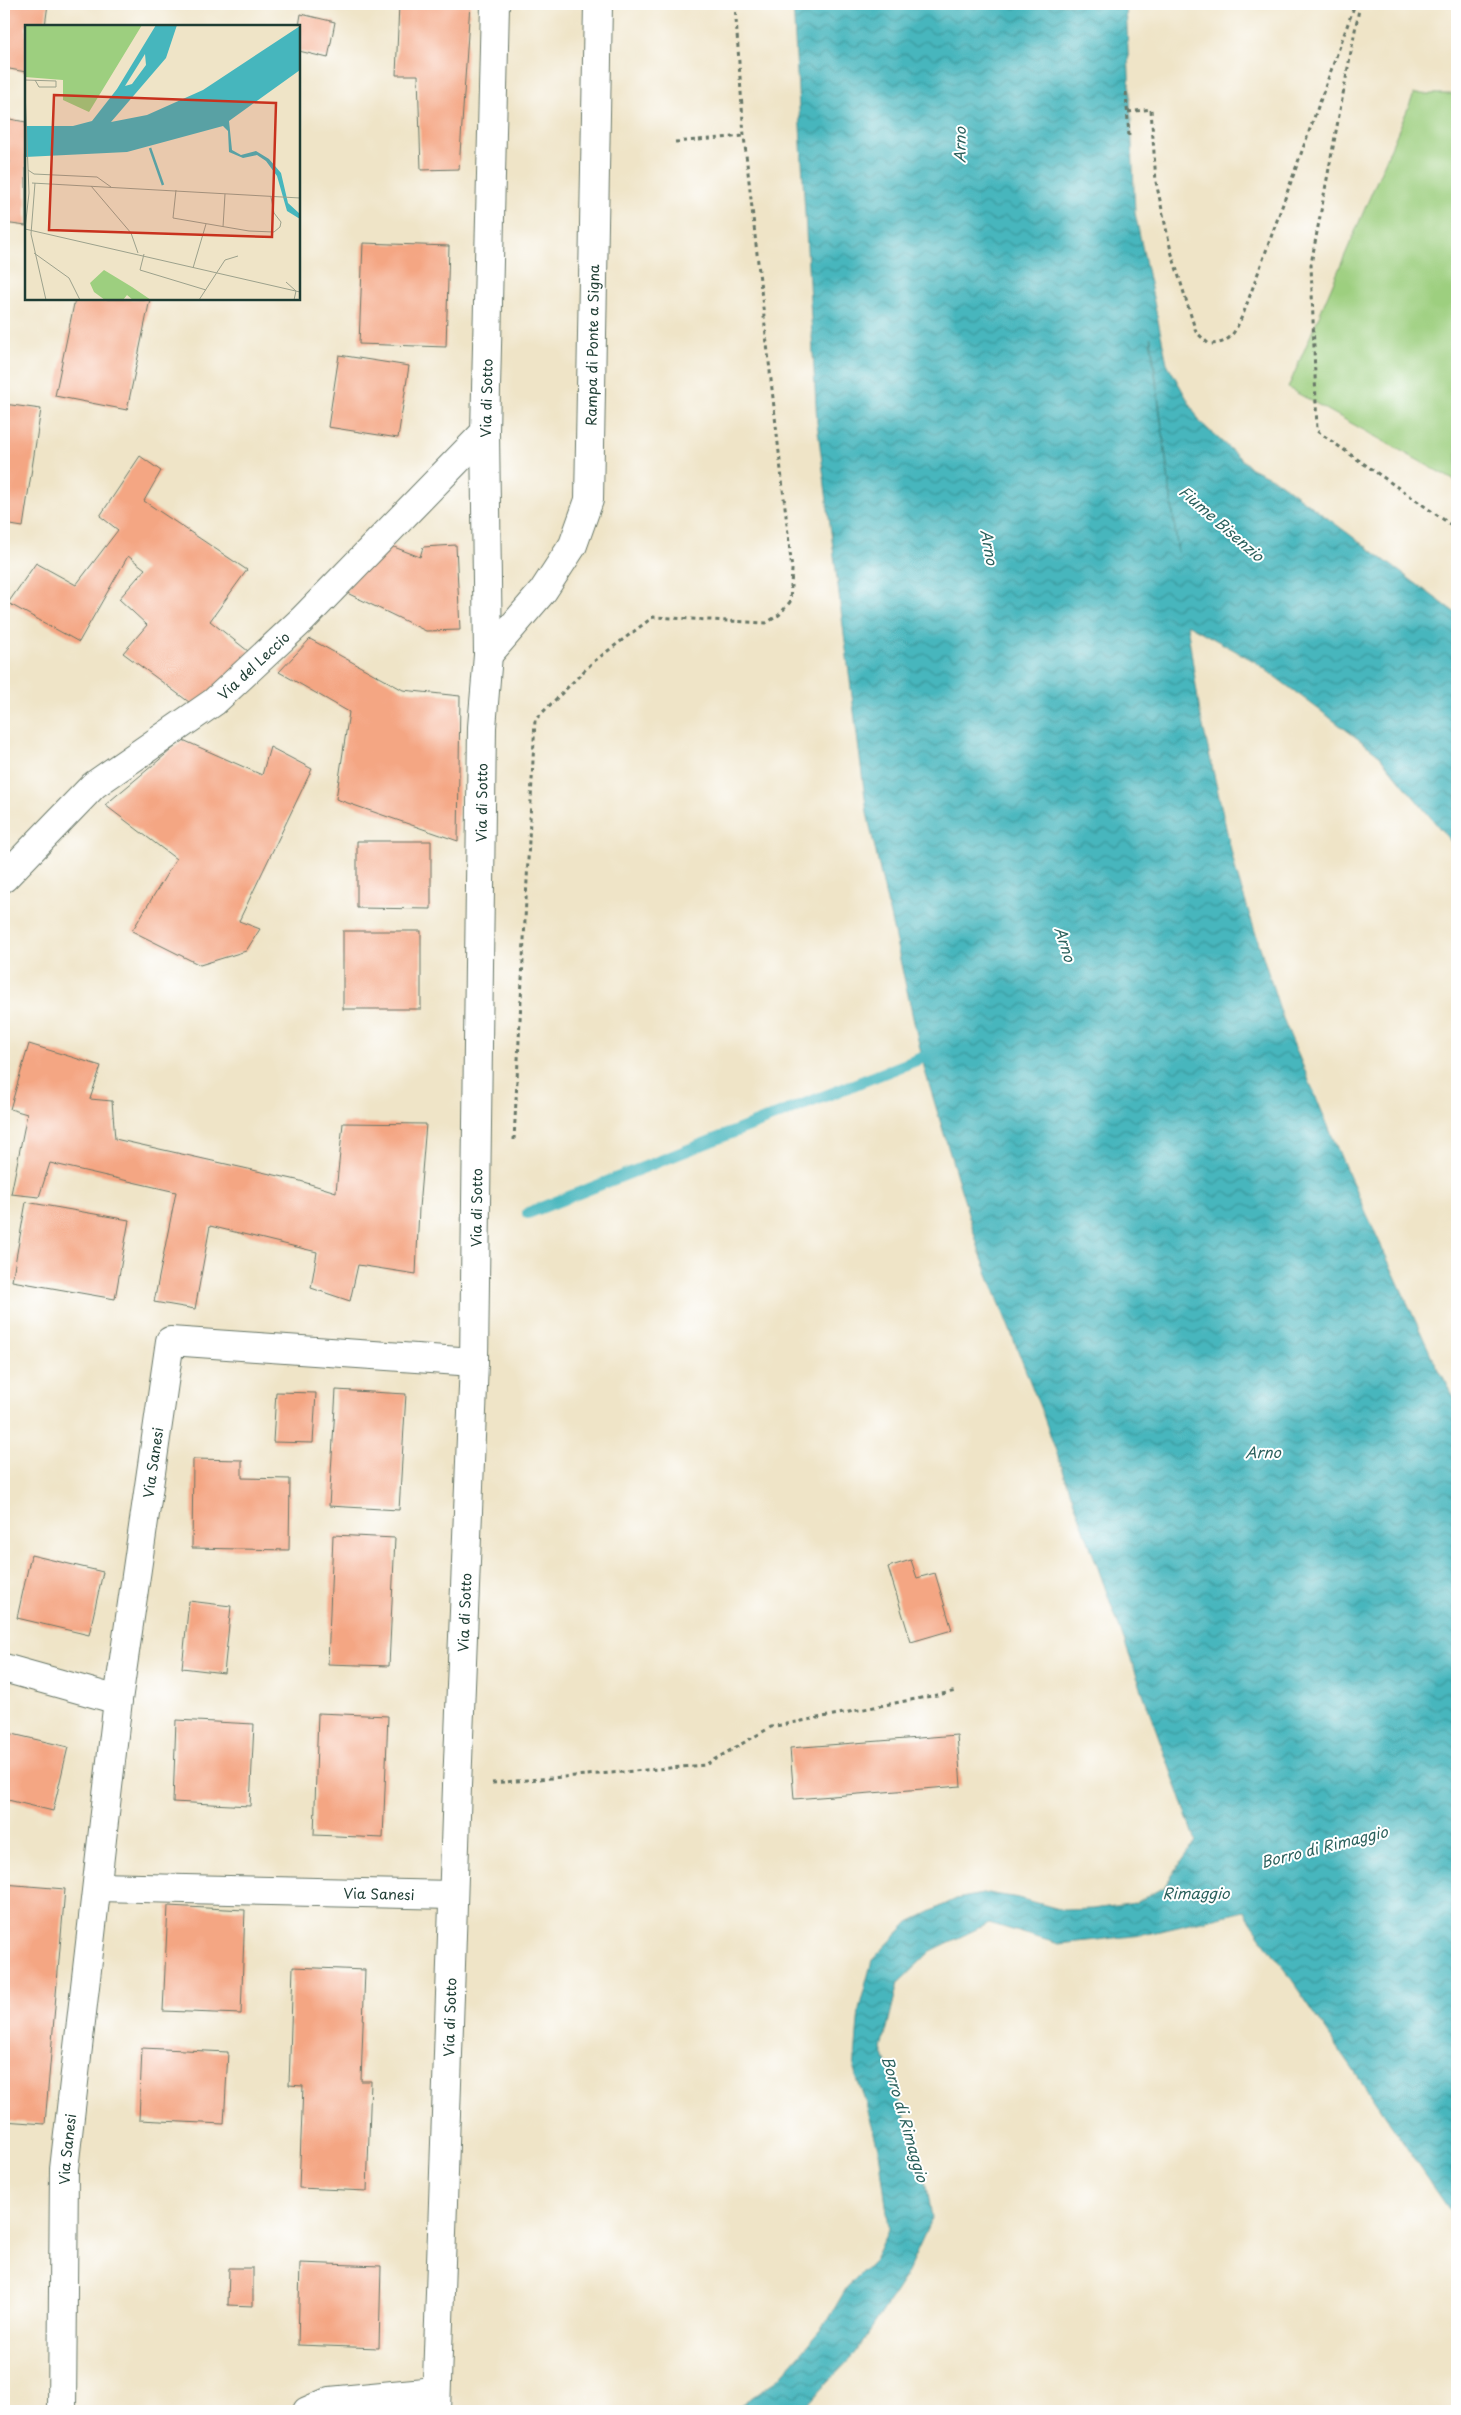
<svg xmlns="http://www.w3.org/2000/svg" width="1461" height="2415" viewBox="0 0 1461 2415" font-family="'Playpen Sans',sans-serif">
	<defs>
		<pattern id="water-waves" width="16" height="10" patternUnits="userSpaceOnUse" patternTransform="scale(1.25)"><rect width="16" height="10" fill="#46b6bd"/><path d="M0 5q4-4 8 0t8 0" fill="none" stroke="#3a959a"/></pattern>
	</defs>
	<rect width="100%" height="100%" fill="#fff"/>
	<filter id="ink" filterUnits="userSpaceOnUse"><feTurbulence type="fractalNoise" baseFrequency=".02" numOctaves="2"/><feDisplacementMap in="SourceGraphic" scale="10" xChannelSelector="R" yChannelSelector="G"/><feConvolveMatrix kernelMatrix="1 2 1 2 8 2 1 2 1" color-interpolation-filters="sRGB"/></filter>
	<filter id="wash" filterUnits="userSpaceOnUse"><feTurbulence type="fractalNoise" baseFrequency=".0096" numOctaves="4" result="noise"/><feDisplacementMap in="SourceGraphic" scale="20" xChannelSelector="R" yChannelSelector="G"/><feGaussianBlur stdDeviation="1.12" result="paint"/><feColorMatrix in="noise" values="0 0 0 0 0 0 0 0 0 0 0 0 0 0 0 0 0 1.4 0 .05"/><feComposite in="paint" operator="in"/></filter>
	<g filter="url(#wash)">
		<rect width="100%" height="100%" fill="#efe4c7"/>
		<polygon fill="#9dcf7f" stroke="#5e865a" points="1414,94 1457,94 1457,482 1288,388"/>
		<path fill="url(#water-waves)" stroke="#327a78" fill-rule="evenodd" d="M793,4h333l9,209 32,150 33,59 51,46 25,12 181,134v235l-80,-96 -123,-92 -67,-37 13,89 36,159 46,144 61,146 89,195 25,45v819l-213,-310 -101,24 -84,9 -70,-21 -58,28 -33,32 -16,66 44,131 6,38 -28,61 -50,76 -54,56h-67l46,-33 44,-50 24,-41 28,-28 14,-31 -10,-76 -14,-52 -11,-30 5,-61 13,-49 37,-38 47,-23 32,-6 31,5 44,12 30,-1 42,-6 29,-16 32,-46 -153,-426 -62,-159 -56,-185 -58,-258 -50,-390zM1150,337l1,1 27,215z"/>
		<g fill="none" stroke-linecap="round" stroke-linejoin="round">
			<polyline stroke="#46b6bd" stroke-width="12" points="528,1213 937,1052"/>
		</g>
		<g id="blocks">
			<g fill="#f4a683">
				<polygon points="4,4 48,4 45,26 26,26 26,72 4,68"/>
				<polygon points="399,4 470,4 459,169 421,170 418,75 396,75"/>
				<polygon points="301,14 335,22 328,58 299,51 299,26"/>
				<polygon points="4,118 26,122 26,226 4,223 4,198 10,161 4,160"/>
				<polygon points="363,243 449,246 446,347 359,344"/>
				<polygon points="75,299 150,299 127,410 55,396"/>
				<polygon points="339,355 409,366 398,438 328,427"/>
				<polygon points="4,404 41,409 23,527 4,524"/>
				<polygon points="140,456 161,471 144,501 247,570 210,621 253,655 193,705 123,653 147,625 119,599 145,569 128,556 79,642 8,603 36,563 76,585 118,530 100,516"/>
				<polygon points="381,542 420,557 423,547 456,545 460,630 426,631 345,592"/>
				<polygon points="310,639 403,690 460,696 458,841 336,799 349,712 279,672"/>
				<polygon points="183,740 262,775 270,747 312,769 239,921 260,929 246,951 200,965 132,931 176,859 105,805"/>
				<polygon points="357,841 431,841 431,909 357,908"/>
				<rect x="343" y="931" width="78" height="78"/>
				<polygon points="29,1044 101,1066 90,1099 112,1101 115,1139 297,1180 336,1192 343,1123 426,1124 419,1208 416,1274 358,1265 350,1301 311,1288 317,1252 210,1226 195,1309 154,1302 176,1192 50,1163 39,1197 11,1194 27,1114 10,1109"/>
				<polygon points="26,1202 129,1220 115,1299 12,1281"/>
				<polygon points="336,1390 406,1394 399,1510 329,1506"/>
				<polygon points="276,1392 316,1393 313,1443 273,1442"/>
				<polygon points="193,1459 242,1460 242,1478 290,1479 289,1550 192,1548"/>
				<polygon points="333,1535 395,1538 389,1666 328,1664"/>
				<polygon points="31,1555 103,1572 89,1635 17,1618"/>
				<polygon points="911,1560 917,1578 935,1573 952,1630 911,1642 888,1567"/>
				<polygon points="189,1601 231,1606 224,1673 182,1668"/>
				<polygon points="318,1713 388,1716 383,1838 314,1835"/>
				<polygon points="176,1720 254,1724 250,1806 173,1802"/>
				<polygon points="4,1732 68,1747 53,1811 4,1799"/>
				<polygon points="957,1735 961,1786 794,1799 790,1748"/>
				<polygon points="4,1884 65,1889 45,2124 4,2121"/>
				<polygon points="168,1906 245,1910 241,2014 163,2011"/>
				<polygon points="293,1967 365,1970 361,2081 371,2081 367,2191 299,2188 303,2086 289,2085"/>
				<polygon points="142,2048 228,2052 224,2124 139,2120"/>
				<polygon points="300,2263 381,2266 379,2348 298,2345"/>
				<polygon points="229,2268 253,2268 253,2306 228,2305"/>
			</g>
		</g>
	</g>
	<g filter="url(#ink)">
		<use href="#blocks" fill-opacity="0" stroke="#687767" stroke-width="1"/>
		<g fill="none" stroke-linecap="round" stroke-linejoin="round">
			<defs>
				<g id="minor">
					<path id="s1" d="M4,878l90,-93 120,-83 89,-83 182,-187"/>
					<polyline points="4,1668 118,1700"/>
					<path id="s2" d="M97,1887l356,8"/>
					<path id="s3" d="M62,2411l2,-242 54,-469 52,-359 304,21"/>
					<polyline points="307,2411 330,2401 435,2391"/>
					<path id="s4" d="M436,2411l21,-625 17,-424 8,-635 6,-72 -3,-223 10,-428"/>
				</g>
				<g id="major">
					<path id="s5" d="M488,655l55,-64 30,-46 16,-45 9,-496"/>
				</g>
			</defs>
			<use href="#minor" stroke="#687767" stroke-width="30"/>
			<use href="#major" stroke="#687767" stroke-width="30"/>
			<g stroke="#687767" stroke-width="3" stroke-dasharray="4 4" stroke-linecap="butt">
				<polyline points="1360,4 1311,264 1317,431 1457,529"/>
				<polyline points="1126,92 1129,137"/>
				<path d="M1128,112l23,-3 5,73 15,69 25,81 13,12c23,0 26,-13 35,-32l111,-308"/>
				<polyline points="675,142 744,136"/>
				<polyline points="514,1140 535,720 593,662 653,617 766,623 779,615 790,602 792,570 744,136 735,4"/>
				<polyline points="492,1783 705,1765 771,1727 957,1691"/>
			</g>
			<use href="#minor" stroke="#fff" stroke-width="28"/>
			<use href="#major" stroke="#fff" stroke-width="28"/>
		</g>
	</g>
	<g text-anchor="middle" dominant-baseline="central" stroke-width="4" stroke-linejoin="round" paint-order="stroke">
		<g font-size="14" fill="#1f3d34" stroke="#fff">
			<text stroke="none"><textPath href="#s5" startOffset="342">Rampa di Ponte a Signa</textPath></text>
			<text stroke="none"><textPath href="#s4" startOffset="2014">Via di Sotto</textPath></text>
			<text stroke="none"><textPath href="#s1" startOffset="329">Via del Leccio</textPath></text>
			<text stroke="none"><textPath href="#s4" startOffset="1609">Via di Sotto</textPath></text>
			<text stroke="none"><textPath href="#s4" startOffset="1204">Via di Sotto</textPath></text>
			<text stroke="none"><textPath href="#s3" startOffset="954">Via Sanesi</textPath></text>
			<text stroke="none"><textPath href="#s4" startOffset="799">Via di Sotto</textPath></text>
			<text stroke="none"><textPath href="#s2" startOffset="282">Via Sanesi</textPath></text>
			<text stroke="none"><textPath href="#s4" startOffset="394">Via di Sotto</textPath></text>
			<text stroke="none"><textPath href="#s3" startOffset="262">Via Sanesi</textPath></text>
		</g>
		<g font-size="15" font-style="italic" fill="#2b615d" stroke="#fff">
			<text transform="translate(959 145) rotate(-89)">Arno</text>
			<text transform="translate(1222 523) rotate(41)">Fiume Bisenzio</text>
			<text transform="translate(990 547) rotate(80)">Arno</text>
			<text transform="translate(1066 944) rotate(73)">Arno</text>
			<text x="1263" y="1451">Arno</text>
			<text transform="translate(1324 1846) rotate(-14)">Borro di Rimaggio</text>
			<text x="1196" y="1892">Rimaggio</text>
			<text transform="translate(906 2119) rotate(74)">Borro di Rimaggio</text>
		</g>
	</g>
	<g transform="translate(25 25)">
		<rect width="275" height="275" fill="#efe4c7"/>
		<path d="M0,0h117l-53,87 -26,-12v-20l-38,-3zM79,245l28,17 19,13h-18l-6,-5 -4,5h-18l-11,-8 -4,-9z" fill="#9dcf7f"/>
		<path d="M131,0h21l-11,33 -55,64 36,-7 56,-25 97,-64v44l-71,51 3,29 9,5 15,-4 13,8 12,14 7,30 12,11v5l-13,-8 -10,-35 -11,-15 -9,-6 -14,3 -14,-6 -1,-21 -5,-5 -96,26 -102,5v-31h48l19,-5 25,-32zM120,29l1,11 -14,19 -7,2z" fill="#46b6bd" fill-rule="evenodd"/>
		<path fill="none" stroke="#46b6bd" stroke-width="2.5" d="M125,123l13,37"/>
		<path fill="none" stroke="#9ca18c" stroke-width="1" d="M0,55l31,1v6h-17l-4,-7M0,65l4,103 -4,36M3,145l6,4 63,3 14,10M7,158l268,15M10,158l-4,51 15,66M66,161l40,47 7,20M151,165l-3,28 76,13 25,1 6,-5 1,-5 -7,-9 -3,-16M198,202l2,-33M0,204l275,63M9,228l35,25 11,22M119,229l-4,16 66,20M168,243l13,-44M261,257l10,9 -2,9M174,275l26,-40 13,-4"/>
		<path fill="#c8321e" fill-opacity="0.15" stroke="#c8321e" stroke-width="2.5" d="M29,70l222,8 -4,134 -223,-7z"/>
		<rect width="275" height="275" fill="none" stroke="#1f3d34" stroke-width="2.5"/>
	</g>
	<rect width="1461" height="2415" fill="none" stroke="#fff" stroke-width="20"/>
</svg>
